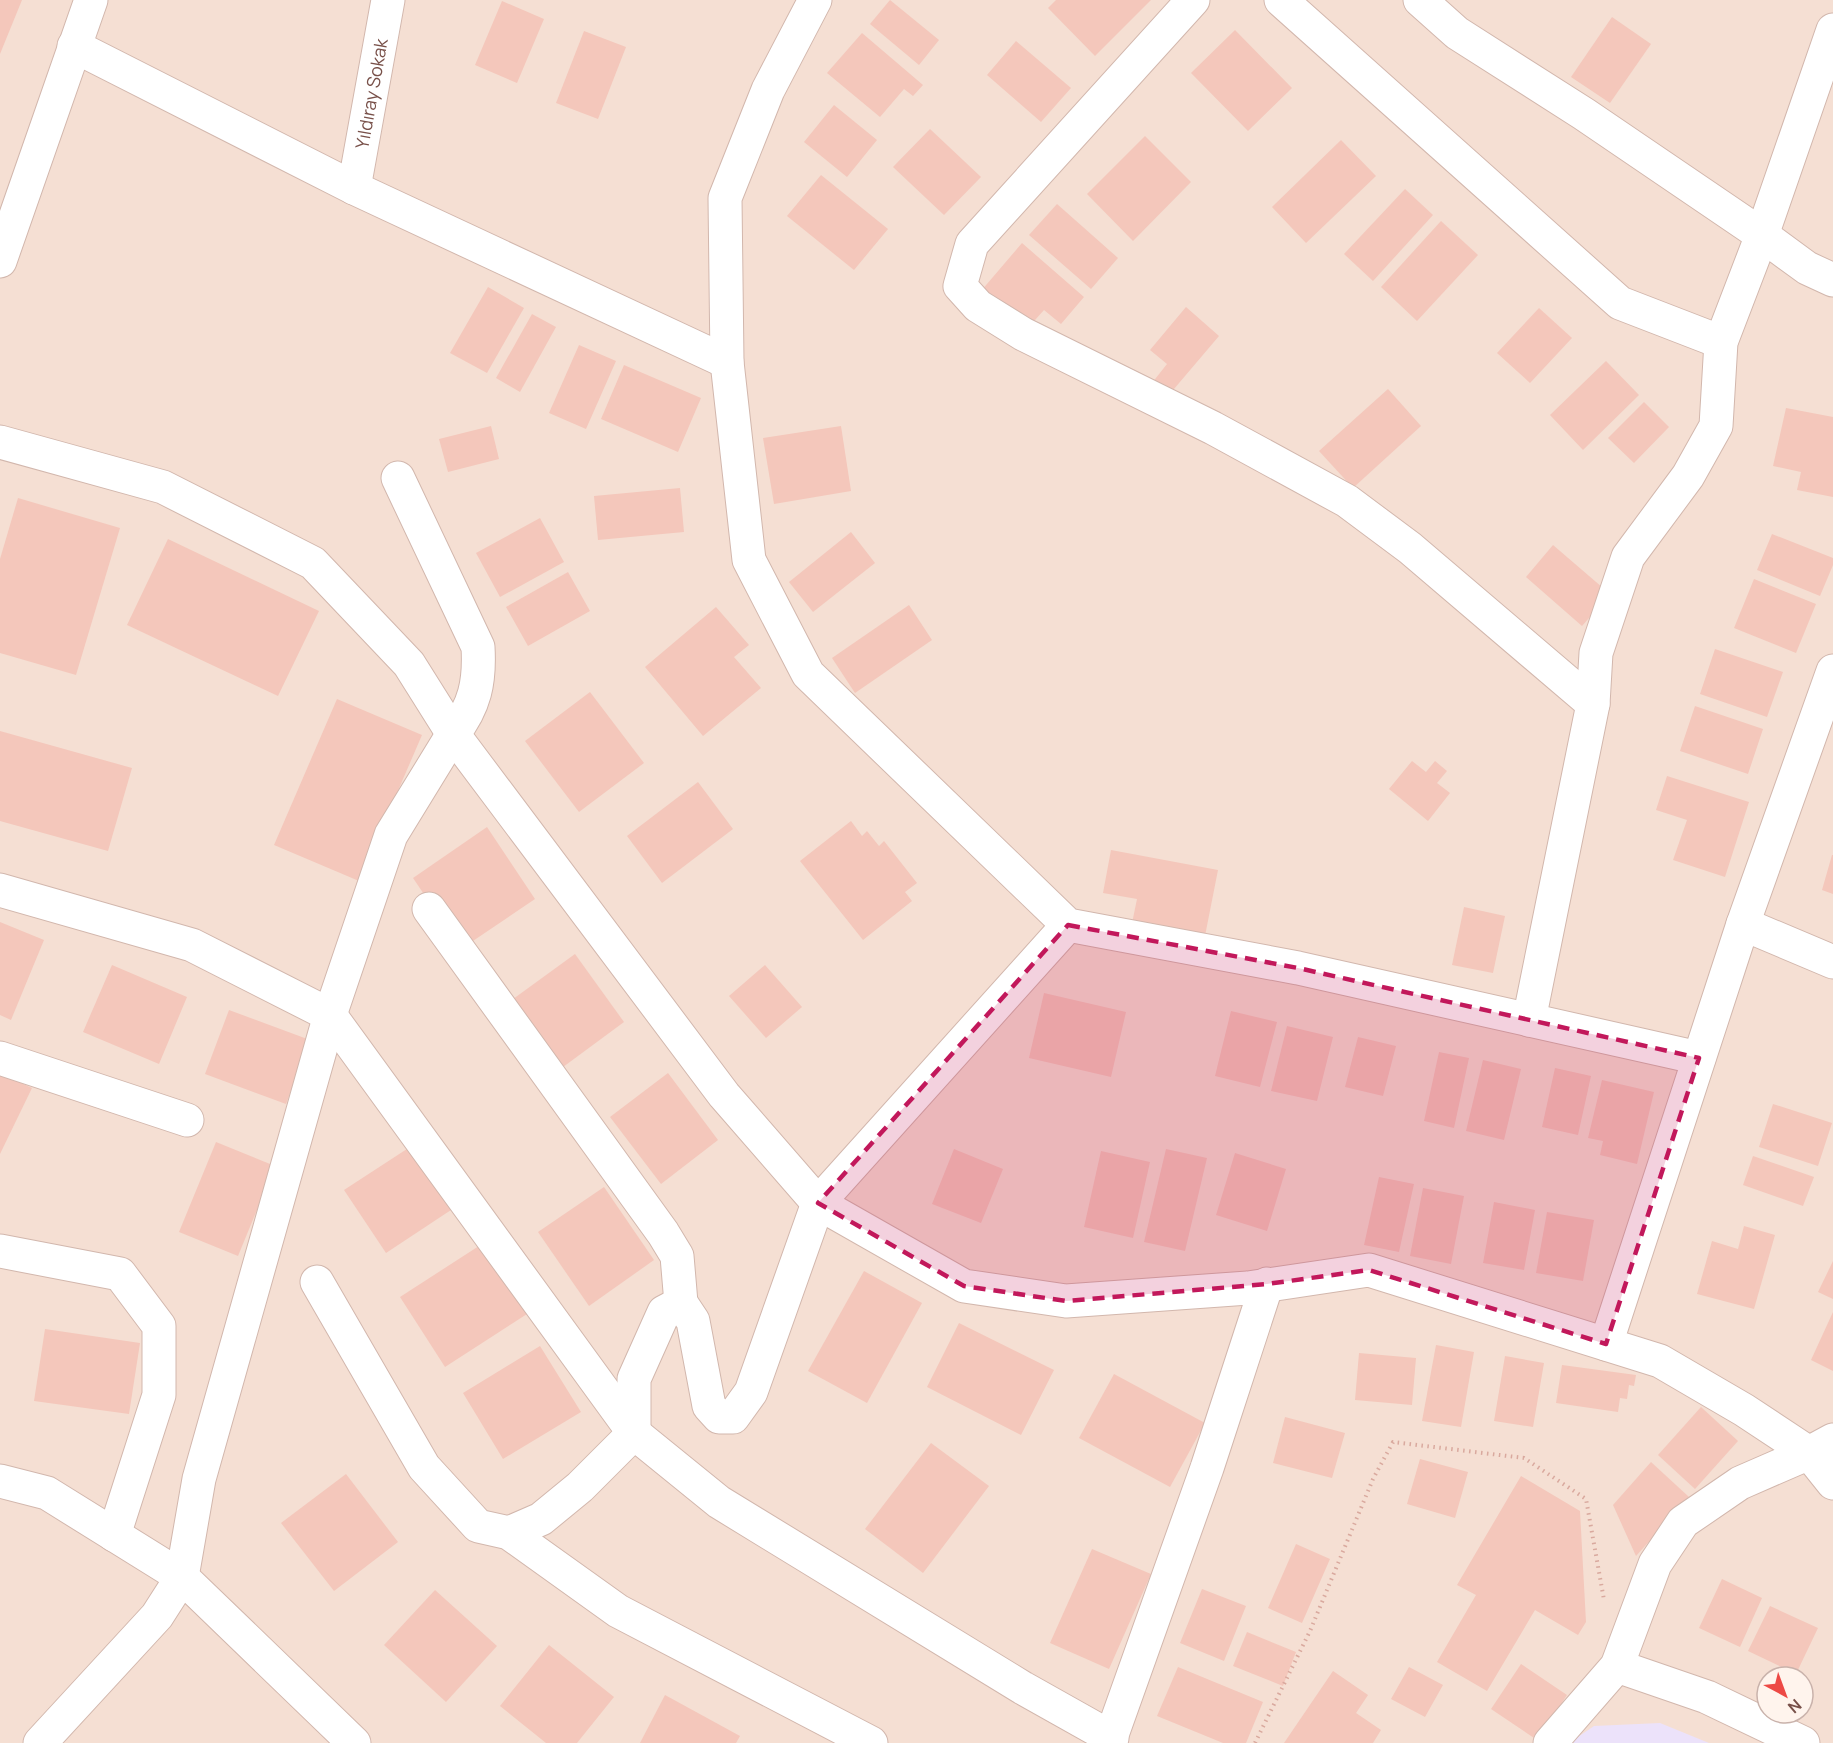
<svg xmlns="http://www.w3.org/2000/svg" width="1833" height="1743" viewBox="0 0 1833 1743" font-family="Manrope,sans-serif">
	<rect width="100%" height="100%" fill="#fdefe5"/>
	<path fill="#f5dfd3" fill-rule="evenodd" d="M0,0h1833v1743h-1833zM1767,1677h36v36h-36z"/>
	<polygon fill="#ece2fa" points="1660,1723 1709,1743 1569,1743 1594,1726"/>
	<g fill="#f4c7bb">
		<polygon points="0,0 22,0 0,54"/>
		<polygon points="890,0 939,40 919,65 870,24"/>
		<polygon points="1056,0 1151,0 1095,56 1048,8"/>
		<polygon points="502,1 544,19 517,83 475,65"/>
		<polygon points="1612,17 1651,44 1610,103 1571,77"/>
		<polygon points="1235,30 1292,88 1248,131 1191,73"/>
		<polygon points="584,31 626,47 598,119 556,103"/>
		<polygon points="862,33 923,85 913,96 904,89 880,117 827,73"/>
		<polygon points="1016,41 1071,88 1041,122 987,75"/>
		<polygon points="834,105 877,140 847,177 804,142"/>
		<polygon points="930,129 981,177 944,215 893,167"/>
		<polygon points="1145,136 1191,182 1133,241 1087,194"/>
		<polygon points="1341,140 1376,176 1306,243 1272,207"/>
		<polygon points="821,175 888,229 854,270 787,216"/>
		<polygon points="1405,189 1433,215 1373,281 1344,254"/>
		<polygon points="1057,204 1118,258 1091,289 1029,235"/>
		<polygon points="1441,221 1478,255 1417,321 1381,287"/>
		<polygon points="1022,243 1084,297 1061,324 1044,310 1026,330 981,291"/>
		<polygon points="488,287 524,308 487,373 450,353"/>
		<polygon points="1186,307 1219,336 1168,396 1152,383 1167,364 1150,350"/>
		<polygon points="1539,308 1572,338 1530,383 1497,353"/>
		<polygon points="532,314 556,327 520,392 496,378"/>
		<polygon points="579,345 616,361 586,429 549,413"/>
		<polygon points="1606,361 1639,395 1583,450 1550,415"/>
		<polygon points="624,365 701,398 678,452 601,419"/>
		<polygon points="1388,389 1421,426 1353,488 1319,451"/>
		<polygon points="1644,402 1669,427 1634,463 1608,438"/>
		<polygon points="1786,408 1833,417 1833,497 1797,490 1801,472 1773,466"/>
		<polygon points="491,426 499,459 448,472 439,439"/>
		<polygon points="841,426 851,491 774,504 763,438"/>
		<polygon points="680,488 684,532 598,540 594,496"/>
		<polygon points="18,498 120,528 76,675 0,653 0,559"/>
		<polygon points="540,518 564,562 500,597 476,553"/>
		<polygon points="851,532 875,563 813,612 789,582"/>
		<polygon points="1772,534 1833,558 1833,565 1820,596 1757,570"/>
		<polygon points="168,539 319,611 278,696 127,625"/>
		<polygon points="1553,545 1610,594 1582,626 1526,577"/>
		<polygon points="568,572 590,611 528,646 506,607"/>
		<polygon points="1754,579 1816,604 1796,653 1734,628"/>
		<polygon points="909,605 932,640 855,693 832,658"/>
		<polygon points="716,607 749,645 734,657 761,688 703,736 645,667"/>
		<polygon points="1715,649 1783,672 1767,717 1700,694"/>
		<polygon points="590,692 644,763 579,812 525,741"/>
		<polygon points="337,699 422,735 359,881 274,845"/>
		<polygon points="1695,706 1763,729 1748,774 1680,751"/>
		<polygon points="0,731 132,768 108,851 0,821"/>
		<polygon points="1412,761 1426,772 1435,761 1447,771 1437,783 1450,793 1428,821 1389,789"/>
		<polygon points="1667,776 1749,802 1725,877 1673,860 1687,820 1656,810"/>
		<polygon points="698,782 733,829 662,883 627,836"/>
		<polygon points="851,821 862,836 867,831 879,846 884,841 917,883 905,892 912,901 863,940 800,861"/>
		<polygon points="487,827 535,899 461,949 413,878"/>
		<polygon points="1111,850 1218,870 1204,941 1131,928 1137,899 1103,893"/>
		<polygon points="1832,855 1833,855 1833,894 1822,890"/>
		<polygon points="1464,907 1505,916 1493,973 1452,965"/>
		<polygon points="0,922 44,940 11,1020 0,1015"/>
		<polygon points="575,954 624,1022 559,1070 509,1002"/>
		<polygon points="112,965 187,997 159,1064 83,1032"/>
		<polygon points="765,965 802,1007 766,1038 729,996"/>
		<polygon points="1044,993 1126,1012 1111,1077 1029,1058"/>
		<polygon points="229,1010 310,1040 286,1104 205,1074"/>
		<polygon points="1231,1011 1277,1022 1260,1087 1215,1076"/>
		<polygon points="1287,1026 1333,1037 1317,1101 1271,1091"/>
		<polygon points="1358,1037 1396,1046 1383,1096 1345,1087"/>
		<polygon points="1439,1052 1469,1058 1454,1128 1424,1121"/>
		<polygon points="1483,1060 1521,1069 1504,1140 1466,1131"/>
		<polygon points="1555,1068 1591,1076 1578,1135 1542,1127"/>
		<polygon points="0,1073 32,1088 0,1154"/>
		<polygon points="668,1073 718,1140 661,1184 610,1117"/>
		<polygon points="1602,1080 1654,1092 1637,1164 1600,1155 1603,1141 1588,1138"/>
		<polygon points="1773,1104 1832,1123 1818,1166 1759,1147"/>
		<polygon points="216,1142 275,1166 238,1256 179,1232"/>
		<polygon points="410,1147 451,1210 386,1253 344,1190"/>
		<polygon points="954,1149 1003,1169 981,1223 932,1204"/>
		<polygon points="1166,1149 1207,1158 1185,1251 1144,1242"/>
		<polygon points="1101,1151 1150,1162 1133,1238 1084,1227"/>
		<polygon points="1235,1153 1286,1169 1267,1231 1216,1215"/>
		<polygon points="1753,1156 1814,1177 1803,1206 1743,1185"/>
		<polygon points="1379,1177 1414,1184 1399,1252 1364,1245"/>
		<polygon points="604,1187 654,1260 589,1306 538,1232"/>
		<polygon points="1423,1188 1464,1196 1451,1264 1410,1256"/>
		<polygon points="1494,1202 1535,1210 1524,1270 1483,1263"/>
		<polygon points="1547,1212 1594,1220 1583,1281 1536,1273"/>
		<polygon points="1744,1226 1775,1235 1754,1309 1697,1294 1712,1241 1738,1249"/>
		<polygon points="482,1244 527,1314 445,1367 400,1297"/>
		<polygon points="1833,1261 1833,1299 1818,1292"/>
		<polygon points="864,1271 922,1303 867,1403 808,1371"/>
		<polygon points="1833,1312 1833,1371 1811,1360"/>
		<polygon points="959,1323 1054,1370 1021,1435 927,1387"/>
		<polygon points="45,1329 140,1343 129,1414 34,1401"/>
		<polygon points="1436,1345 1474,1352 1461,1427 1422,1421"/>
		<polygon points="540,1346 581,1412 503,1459 463,1393"/>
		<polygon points="1359,1353 1416,1358 1412,1405 1355,1400"/>
		<polygon points="1505,1356 1544,1363 1533,1427 1494,1421"/>
		<polygon points="1562,1365 1636,1375 1634,1386 1629,1385 1627,1399 1620,1398 1618,1412 1556,1403"/>
		<polygon points="1114,1374 1205,1423 1170,1487 1079,1438"/>
		<polygon points="1701,1407 1738,1441 1695,1489 1658,1455"/>
		<polygon points="1285,1417 1345,1433 1332,1478 1273,1463"/>
		<polygon points="931,1443 989,1486 923,1573 865,1529"/>
		<polygon points="1420,1459 1468,1472 1455,1518 1407,1504"/>
		<polygon points="1651,1462 1689,1497 1636,1556 1613,1505"/>
		<polygon points="346,1474 398,1542 334,1591 281,1523"/>
		<polygon points="1521,1476 1580,1511 1586,1622 1578,1635 1535,1610 1487,1691 1437,1662 1476,1595 1457,1585"/>
		<polygon points="1296,1544 1330,1559 1302,1623 1268,1608"/>
		<polygon points="1092,1549 1151,1574 1109,1669 1050,1643"/>
		<polygon points="1722,1579 1762,1598 1740,1647 1699,1628"/>
		<polygon points="1202,1589 1246,1606 1224,1661 1180,1643"/>
		<polygon points="435,1590 497,1646 446,1702 384,1645"/>
		<polygon points="1770,1606 1818,1628 1796,1674 1748,1651"/>
		<polygon points="1247,1632 1296,1652 1283,1686 1233,1666"/>
		<polygon points="549,1645 614,1697 577,1743 546,1743 500,1706"/>
		<polygon points="1521,1664 1567,1695 1537,1740 1491,1709"/>
		<polygon points="1178,1667 1263,1702 1246,1743 1223,1743 1157,1716"/>
		<polygon points="1409,1667 1443,1685 1425,1717 1391,1699"/>
		<polygon points="1333,1671 1368,1695 1356,1713 1381,1730 1373,1743 1284,1743"/>
		<polygon points="665,1695 740,1736 736,1743 640,1743"/>
	</g>
	<g fill="none" stroke-linecap="round" stroke-linejoin="round">
		<defs>
			<g id="minor">
				<polyline points="815,0 768,90 725,198 727,362 749,560 808,674 1068,925 1298,968 1699,1058"/>
				<polyline points="1193,0 972,244 960,286 978,306 1023,334 1213,428 1347,501 1410,548 1593,704"/>
				<polyline points="1281,0 1620,303 1721,342"/>
				<polyline points="1420,0 1457,33 1584,114 1762,235 1807,268 1833,280"/>
				<polyline points="74,46 354,188 727,362"/>
				<path id="s1" d="M354,188l34,-188"/>
				<polyline points="0,261 91,0"/>
				<polyline points="0,442 163,487 313,563 409,664 453,734 724,1095 818,1203 964,1286 1066,1301 1248,1288 1369,1270 1660,1361 1744,1410 1809,1453 1833,1483"/>
				<polyline points="0,890 192,945 330,1015 634,1433 719,1502 1023,1688 1112,1738"/>
				<polyline points="429,909 663,1233 677,1256 681,1303"/>
				<polyline points="1743,924 1833,962"/>
				<polyline points="1529,1020 1593,704 1596,653 1628,557 1688,476 1716,426 1721,342 1762,235 1833,30"/>
				<polyline points="0,1058 187,1120"/>
				<polyline points="0,1251 120,1274 159,1326 159,1395 114,1535"/>
				<polyline points="317,1282 424,1467 478,1526 509,1533 618,1611 871,1743"/>
				<polyline points="1606,1344 1743,924 1833,671"/>
				<polyline points="0,1481 47,1493 182,1577 354,1743"/>
				<polyline points="509,1533 541,1519 580,1487 634,1433 634,1379 664,1312 681,1303 693,1321 709,1406 719,1417 733,1417 751,1392 818,1203 1068,925"/>
				<polyline points="1617,1666 1707,1697 1803,1743"/>
				<path d="M40,1743l117,-127 25,-39 17,-98 131,-464 61,-180 62,-101c22,-28 27,-52 25,-87l-80,-169"/>
				<polyline points="1109,1743 1207,1468 1267,1284"/>
				<polyline points="1550,1743 1617,1666 1655,1564 1683,1522 1740,1483 1809,1453 1833,1440"/>
			</g>
		</defs>
		<use href="#minor" stroke="#d2b7ad" stroke-width="35"/>
		<polyline stroke="#d9a99e" stroke-width="4" stroke-dasharray="1.5 4.5" stroke-linecap="butt" points="1255,1743 1310,1631 1373,1479 1393,1442 1524,1458 1586,1499 1604,1600"/>
		<use href="#minor" stroke="#fff" stroke-width="33"/>
	</g>
	<path fill="#c2185b" fill-opacity="0.2" stroke="#c2185b" stroke-width="4.5" stroke-dasharray="12 8" stroke-linejoin="round" d="M1068,925l230,43 401,90 -93,286 -237,-74 -102,14 -201,17 -102,-15 -146,-83z"/>
	<g text-anchor="middle" dominant-baseline="central" stroke-width="4.5" stroke-linejoin="round" paint-order="stroke">
		<g font-size="18" fill="#785049" stroke="#fff4ed">
			<text stroke="none"><textPath href="#s1" startOffset="96">Yıldıray Sokak</textPath></text>
		</g>
	</g>
	<g transform="translate(1785 1695) rotate(139)"><circle r="28" fill="#fff4ed" stroke="#c9b2ab" stroke-width="1.5"/>
	<path d="M0-4.5L10 22L0 15L-10 22Z" fill="#ed4945"/>
	<text y="-9" font-size="16" font-weight="bold" text-anchor="middle" fill="#785049">N</text>
	</g>
</svg>
